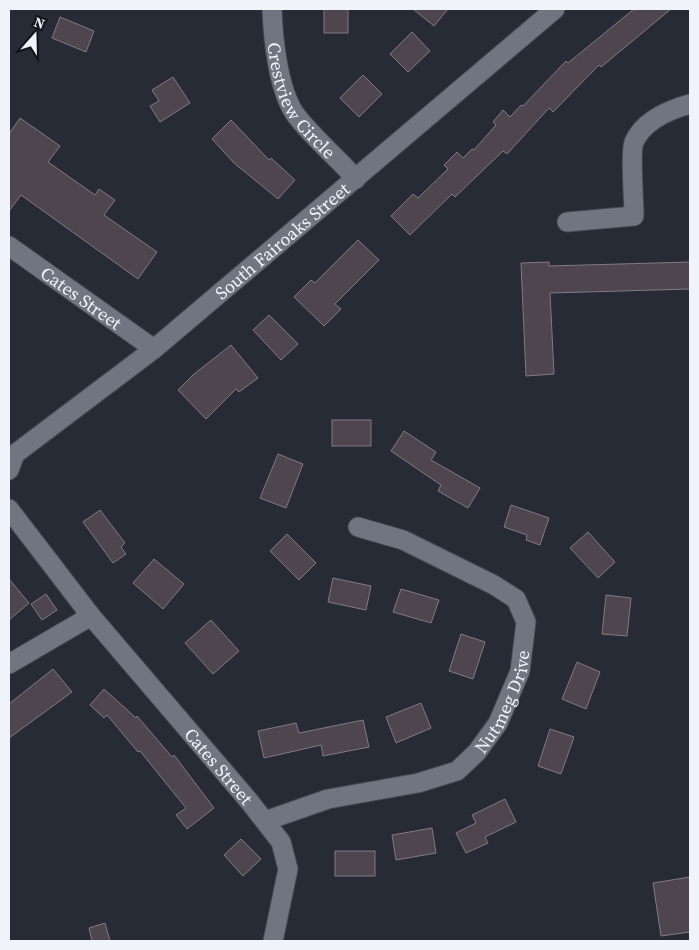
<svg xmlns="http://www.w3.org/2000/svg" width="699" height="950" viewBox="0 0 699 950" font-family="'Source Serif 4',serif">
	<rect width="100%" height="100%" fill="#262b35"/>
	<g fill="#4e454f" stroke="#837983">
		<rect x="324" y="9" width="24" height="24"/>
		<polygon points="413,9 448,9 434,26"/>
		<polygon points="634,9 671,9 601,67 599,65 553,112 549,108 507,154 503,151 455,197 452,194 410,235 391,216 413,194 418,198 448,169 444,165 457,152 463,158 472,149 474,150 496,125 493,122 503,110 510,117 521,105 523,106 566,61 568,63"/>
		<polygon points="60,17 94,31 86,52 52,38"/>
		<polygon points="412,32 430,51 408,72 390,54"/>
		<polygon points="363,75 382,94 359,117 340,98"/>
		<polygon points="173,77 190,103 160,122 150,106 159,101 152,90"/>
		<polygon points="20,118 60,146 48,162 95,195 99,189 115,200 104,215 157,252 138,279 21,195 9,211 9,134"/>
		<polygon points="231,120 269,160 271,158 295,180 278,199 234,163 212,139"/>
		<polygon points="358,240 379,260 335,304 341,309 324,326 294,297 311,280 315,283"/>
		<polygon points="549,262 549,266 690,262 690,289 550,293 554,374 526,376 521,263"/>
		<polygon points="269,315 298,344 281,360 253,330"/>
		<polygon points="231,345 258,378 239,392 236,389 206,419 178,390 194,374"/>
		<rect x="332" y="420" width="39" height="26"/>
		<polygon points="404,431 436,452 431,460 480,488 468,508 438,491 441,485 391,451"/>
		<polygon points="278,454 303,464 286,508 260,498"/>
		<polygon points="511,505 549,518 540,545 526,540 527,535 504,527"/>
		<polygon points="100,510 125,543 121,547 126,554 113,563 83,522"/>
		<polygon points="588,532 615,562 598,578 570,548"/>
		<polygon points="287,534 316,563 299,580 270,551"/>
		<polygon points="154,559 184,584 163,609 133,583"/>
		<polygon points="333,578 371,586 366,610 328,602"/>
		<polygon points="9,579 29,603 9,620"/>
		<polygon points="401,589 439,600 431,623 393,612"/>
		<polygon points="46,594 57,610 42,620 31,604"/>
		<polygon points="606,595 631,598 627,636 602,634"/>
		<polygon points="211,620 239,651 213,674 185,643"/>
		<polygon points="461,634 485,642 473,679 449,671"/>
		<polygon points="577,662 600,672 586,709 562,699"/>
		<polygon points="53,669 72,692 9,738 9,704"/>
		<polygon points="104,689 136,718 137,716 172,757 174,755 214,808 187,829 176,815 186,808 140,751 138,752 107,715 104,718 90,705"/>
		<polygon points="421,703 431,728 396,743 386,717"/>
		<polygon points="363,720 369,747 323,756 321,745 264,758 258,731 296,723 299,733"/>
		<polygon points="550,729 574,737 561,774 538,766"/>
		<polygon points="505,799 516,822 485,837 488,843 466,853 456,833 476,823 472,815"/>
		<polygon points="432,828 436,853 396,860 392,835"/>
		<polygon points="241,839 261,859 243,876 224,855"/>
		<rect x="335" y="851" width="40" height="25"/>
		<polygon points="690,877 690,932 661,936 653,883"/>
		<polygon points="105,923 110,941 92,941 89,928"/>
	</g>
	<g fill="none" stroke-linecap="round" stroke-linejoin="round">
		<defs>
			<g id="minor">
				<path id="s1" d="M272,9c1,29 6,80 23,105 17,23 42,43 61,65"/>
				<path d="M567,222l67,-6c0,-14 -4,-64 0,-74 10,-22 34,-32 56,-38"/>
				<path id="s2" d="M9,246l145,103"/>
				<path id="s3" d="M9,470l6,-16 139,-105 401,-340"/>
				<path id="s4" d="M9,509l82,107 158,185 32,41 7,27 -15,72"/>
				<polyline points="9,664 91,616"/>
				<path id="s5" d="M265,821l63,-22 90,-16 39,-12 20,-19 21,-29 22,-52 6,-49 -10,-23 -22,-14 -91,-45 -45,-13"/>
			</g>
		</defs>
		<use href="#minor" stroke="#454952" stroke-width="21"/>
		<use href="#minor" stroke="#6f7581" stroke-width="19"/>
	</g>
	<g text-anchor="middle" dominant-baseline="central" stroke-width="4.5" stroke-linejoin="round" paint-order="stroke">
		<g font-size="18" fill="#f0f4fa" stroke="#111418">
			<text stroke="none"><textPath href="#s1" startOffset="99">Crestview Circle</textPath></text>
			<text stroke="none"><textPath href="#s3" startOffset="359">South Fairoaks Street</textPath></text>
			<text stroke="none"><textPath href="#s2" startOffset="89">Cates Street</textPath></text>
			<text stroke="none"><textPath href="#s5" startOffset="284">Nutmeg Drive</textPath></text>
			<text stroke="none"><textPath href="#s4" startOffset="332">Cates Street</textPath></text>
		</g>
	</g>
	<rect width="699" height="950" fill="none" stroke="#f0f4fa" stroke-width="20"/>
	<g transform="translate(35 35) rotate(20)" stroke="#111418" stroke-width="4" paint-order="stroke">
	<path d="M0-4L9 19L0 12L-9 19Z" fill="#f0f4fa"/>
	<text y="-8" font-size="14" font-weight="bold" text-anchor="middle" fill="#f0f4fa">N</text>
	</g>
</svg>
